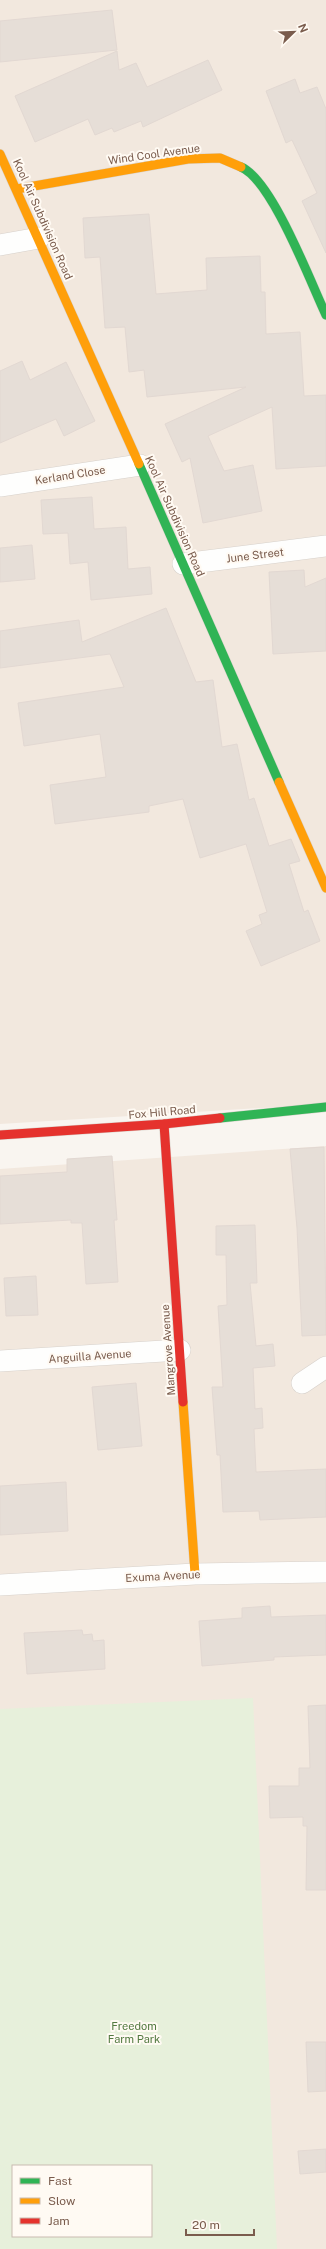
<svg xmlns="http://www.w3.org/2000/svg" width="326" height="2249" viewBox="0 0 326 2249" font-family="'Public Sans',sans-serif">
	<rect width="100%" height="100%" fill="#f9f5f0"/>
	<g fill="#f2e8de" fill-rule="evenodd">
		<polygon points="0,0 326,0 326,1104 0,1124"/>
		<path d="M326,1146v1103h-326v-1080zM13,2166h138v70h-138z"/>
	</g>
	<path fill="#e7f0db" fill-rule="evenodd" d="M253,1698l24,551h-277v-540zM13,2166h138v70h-138z"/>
	<g fill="#e6ded7" stroke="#e2d8d2">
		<polygon points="112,10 117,50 0,62 0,21"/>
		<polygon points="117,51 119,70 136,63 147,87 208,60 222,90 143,127 141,121 114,132 112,128 95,135 88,119 35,142 15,96"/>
		<polygon points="295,79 300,93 317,87 326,109 326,253 302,201 317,193 292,140 286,143 266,91"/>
		<polygon points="149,214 156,294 207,290 206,258 260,256 261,292 265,292 266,334 300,332 304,396 326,395 326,466 276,469 272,407 208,436 224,471 253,465 262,511 203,523 190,458 182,462 165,424 246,387 147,397 144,370 129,372 125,327 105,328 100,257 85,258 83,218"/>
		<polygon points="22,361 30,380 66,362 95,421 64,436 56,419 0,443 0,371"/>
		<polygon points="92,497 94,529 126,527 128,569 150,567 152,594 91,600 88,562 70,564 68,533 43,534 41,500"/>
		<polygon points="32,545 35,579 0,582 0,548"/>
		<polygon points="304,570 305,587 326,578 326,651 273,654 269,572"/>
		<polygon points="166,608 196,682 213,680 222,747 237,744 249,800 254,798 269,846 291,839 300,861 289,864 304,912 308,910 320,941 261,966 246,931 262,924 259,915 267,912 246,844 200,858 183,799 149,806 149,812 55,824 50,785 106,777 100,734 24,746 18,703 124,687 110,654 0,668 0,631 79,620 82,642"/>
		<polygon points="324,1147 326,1335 302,1336 297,1228 290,1149"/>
		<polygon points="112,1156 117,1220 114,1220 118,1282 86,1284 82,1223 71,1223 71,1220 0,1224 0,1176 67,1172 67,1159"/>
		<polygon points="255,1225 257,1283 250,1283 256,1346 273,1344 275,1366 253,1368 255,1409 262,1408 263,1428 254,1429 256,1472 326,1469 326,1517 260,1520 259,1511 223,1512 220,1455 217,1455 212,1387 223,1387 218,1306 227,1305 226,1255 216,1255 216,1226"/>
		<polygon points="36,1276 38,1315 6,1316 4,1278"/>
		<polygon points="136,1383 142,1446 98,1450 92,1387"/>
		<polygon points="66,1482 68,1531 0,1535 0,1486"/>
		<polygon points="270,1606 271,1617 326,1615 326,1655 274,1657 274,1660 202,1666 199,1621 242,1618 242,1608"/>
		<polygon points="82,1630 83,1635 92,1634 93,1641 104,1640 105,1669 27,1674 24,1633"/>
		<polygon points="326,1705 326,1890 306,1890 307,1826 303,1826 303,1817 270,1818 269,1786 299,1786 299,1768 310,1768 308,1706"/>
		<polygon points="306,2042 326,2042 326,2091 308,2092"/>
		<polygon points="326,2149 326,2172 300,2174 298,2151"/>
	</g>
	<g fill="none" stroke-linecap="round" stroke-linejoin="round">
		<defs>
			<g id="street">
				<polyline points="0,245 39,238"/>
				<polyline points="0,486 140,465"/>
				<polyline points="183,564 326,546"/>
				<polyline points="0,1361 180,1350"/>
				<polyline points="302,1383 326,1367"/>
				<polyline points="0,1585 195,1574 326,1572"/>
			</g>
			<g id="fast">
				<path d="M241,167c31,13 69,114 85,148"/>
				<polyline points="139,464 279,782"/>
				<polyline points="220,1118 326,1107"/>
			</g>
			<g id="slow">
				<polyline points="0,154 139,464"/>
				<polyline points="17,189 188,159 220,158 241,167"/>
				<polyline points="279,782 326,888"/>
				<polyline points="183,1402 195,1574"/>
			</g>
			<g id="jam">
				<polyline points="164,1124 183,1402"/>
				<polyline points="0,1135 164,1124 220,1118"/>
			</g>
		</defs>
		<use href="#street" stroke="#d7d1cb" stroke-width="22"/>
		<use href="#fast" stroke="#d9d2cb" stroke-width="10"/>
		<use href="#slow" stroke="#d9d2cb" stroke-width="10"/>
		<use href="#jam" stroke="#d9d2cb" stroke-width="10"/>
		<use href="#street" stroke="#fefefd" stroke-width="21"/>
		<use href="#fast" stroke="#30b455" stroke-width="9"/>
		<use href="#slow" stroke="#ff9f0a" stroke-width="9"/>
		<use href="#jam" stroke="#e5322d" stroke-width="9"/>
	</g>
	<g text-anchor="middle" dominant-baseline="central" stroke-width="4" stroke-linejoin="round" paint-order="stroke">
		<g font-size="11" fill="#7a5c4d" stroke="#fffaf3">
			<text transform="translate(154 154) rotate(-8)">Wind Cool Avenue</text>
			<text transform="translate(43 219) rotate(66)">Kool Air Subdivision Road</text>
			<text transform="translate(70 475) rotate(-9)">Kerland Close</text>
			<text transform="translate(175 516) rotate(66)">Kool Air Subdivision Road</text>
			<text transform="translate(255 555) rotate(-7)">June Street</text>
			<text transform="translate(162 1112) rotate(-5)">Fox Hill Road</text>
			<text transform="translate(168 1350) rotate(-94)">Mangrove Avenue</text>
			<text transform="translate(90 1356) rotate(-4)">Anguilla Avenue</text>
			<text transform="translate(163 1576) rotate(-3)">Exuma Avenue</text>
		</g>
		<g font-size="11" fill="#537a41" stroke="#fffaf3">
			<text x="134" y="2026">Freedom<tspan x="134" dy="13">Farm Park</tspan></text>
		</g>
	</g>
	<rect x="12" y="2165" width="140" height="72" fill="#fffaf3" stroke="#cabbb1"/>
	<rect x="20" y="2178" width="20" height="6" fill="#30b455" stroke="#cabbb1"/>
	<text x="48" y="2185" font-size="12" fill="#7a5c4d">Fast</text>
	<rect x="20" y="2198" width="20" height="6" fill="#ff9f0a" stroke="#cabbb1"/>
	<text x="48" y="2205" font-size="12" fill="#7a5c4d">Slow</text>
	<rect x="20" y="2218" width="20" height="6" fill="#e5322d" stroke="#cabbb1"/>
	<text x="48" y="2225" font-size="12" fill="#7a5c4d">Jam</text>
	<g transform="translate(294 32) rotate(67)" stroke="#fffaf3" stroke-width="3" paint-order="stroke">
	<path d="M0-3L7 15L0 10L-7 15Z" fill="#7a5c4d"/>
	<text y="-6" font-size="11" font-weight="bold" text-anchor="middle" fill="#7a5c4d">N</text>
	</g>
	<path d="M186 2229v6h68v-6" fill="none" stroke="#7a5c4d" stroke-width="2"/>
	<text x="192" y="2229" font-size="12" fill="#7a5c4d" stroke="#fffaf3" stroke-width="3" paint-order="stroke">20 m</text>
</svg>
